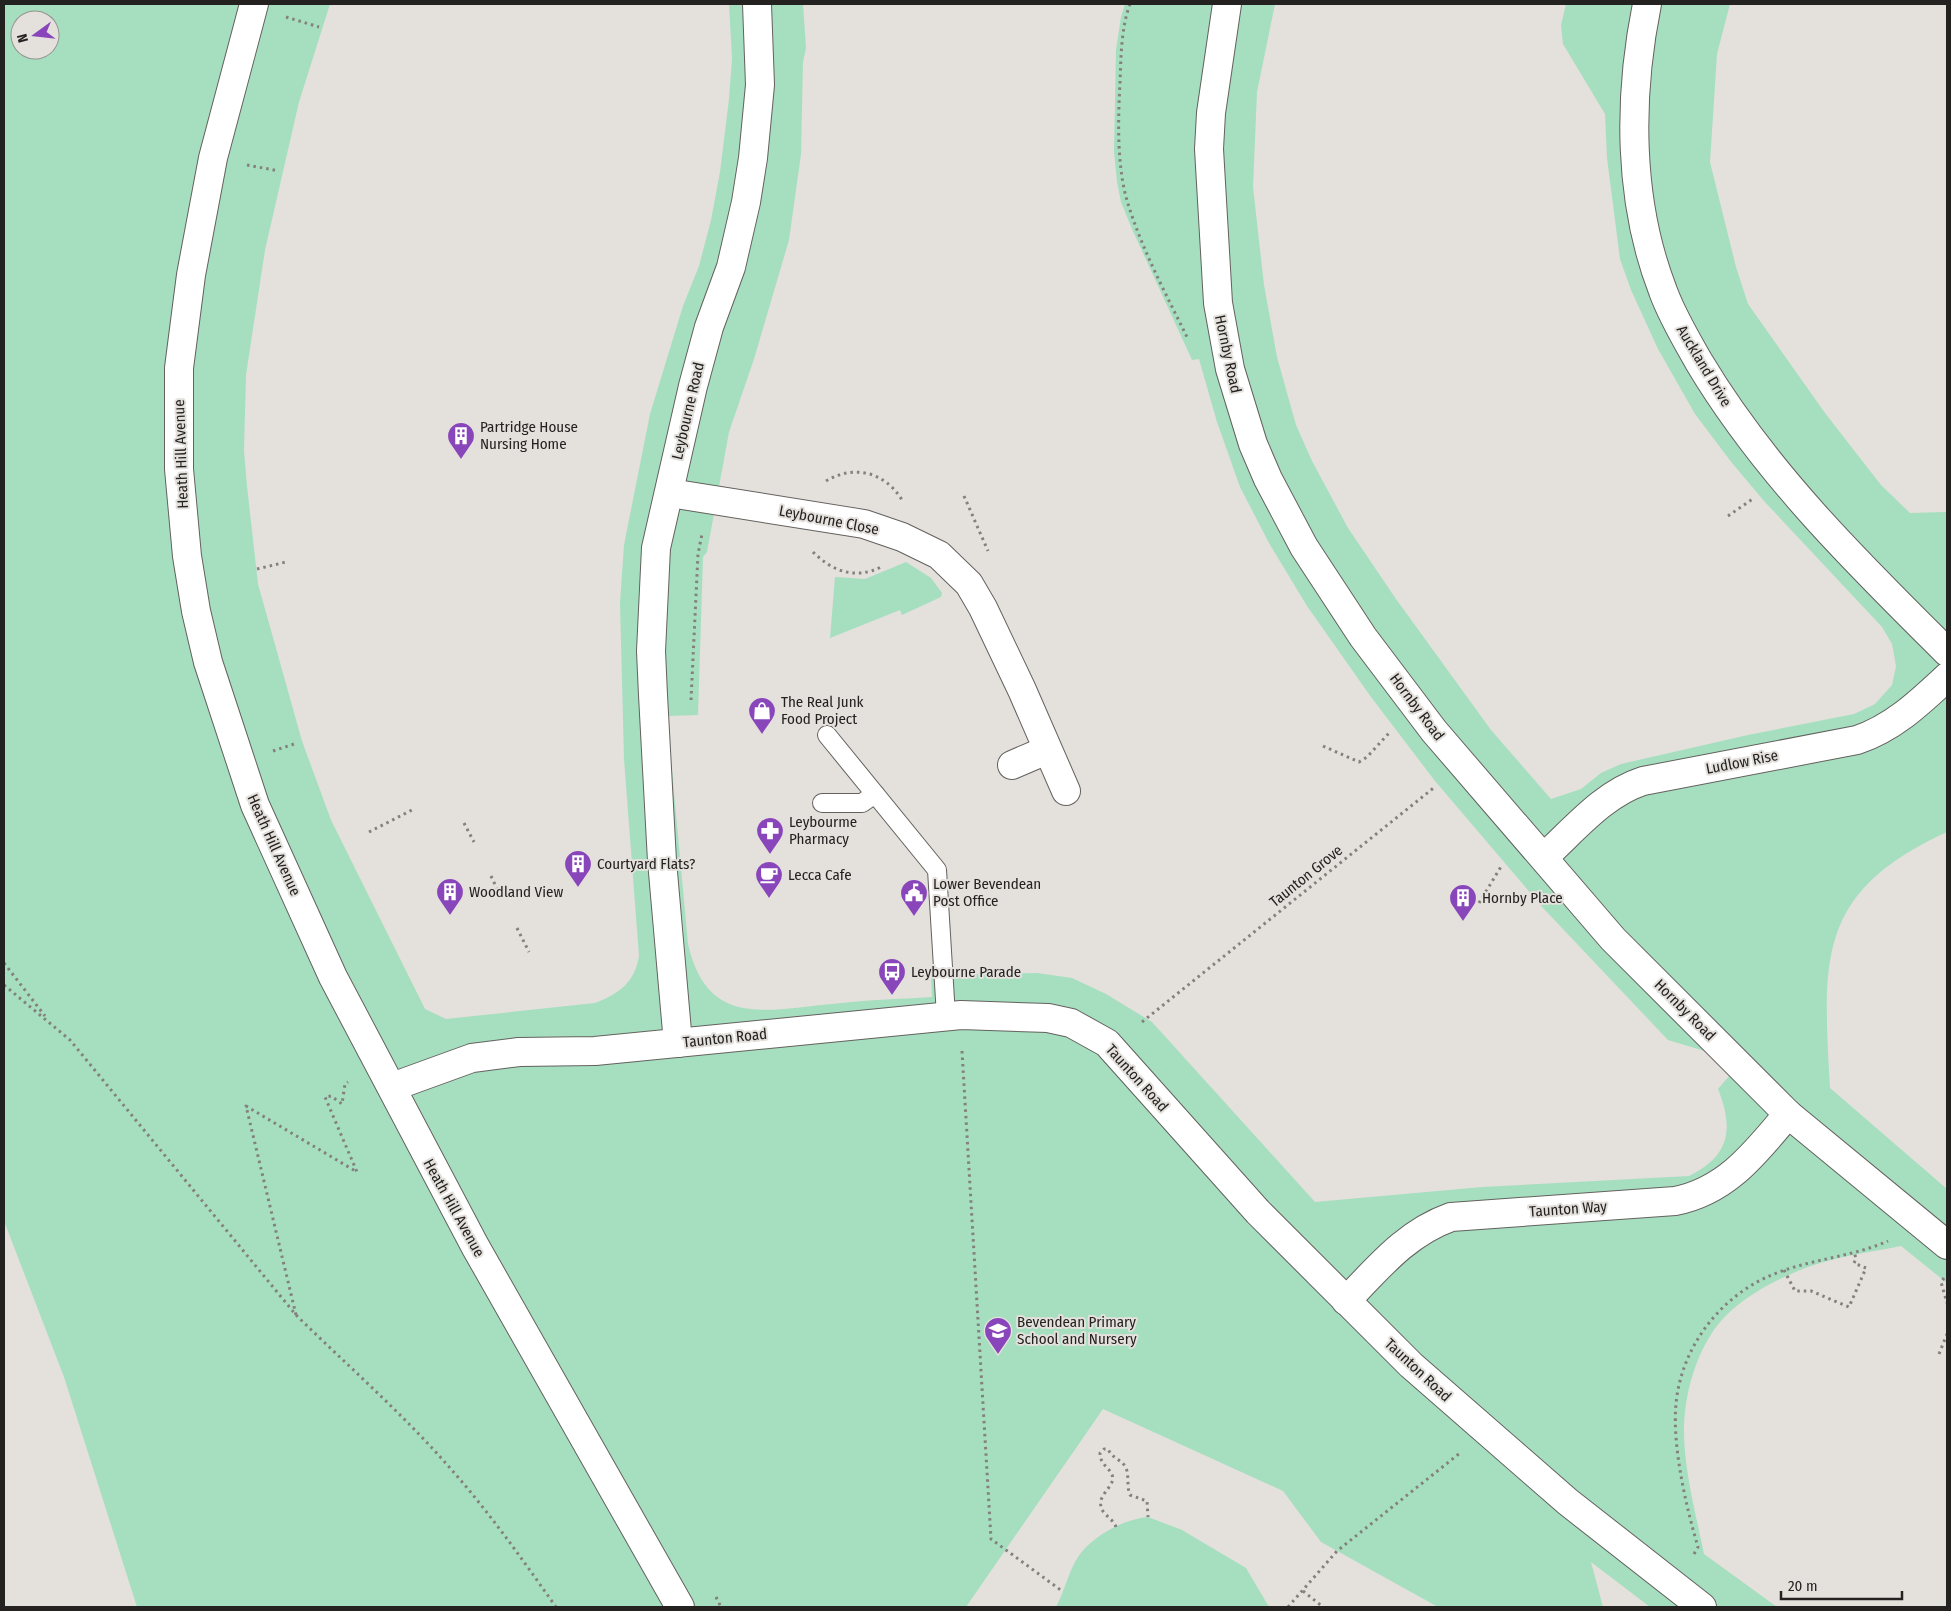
<svg xmlns="http://www.w3.org/2000/svg" width="1951" height="1611" viewBox="0 0 1951 1611" font-family="'Fira Sans Condensed',sans-serif">
	<rect width="100%" height="100%" fill="#e4e0dc"/>
	<g fill="#a5dfc0" fill-rule="evenodd">
		<path d="M4,4h326l-31,98 -34,148 -19,125 -2,76 3,35 11,98 44,157 29,79 94,189 21,10 149,-16c24,-9 40,-21 44,-47l-15,-197 -4,-156 4,-58 26,-131 33,-108 16,-40 12,-46 9,-48 9,-73 3,-40 -3,-55h74l3,44 -3,14 -2,92 -12,86 -35,119 -25,73 -22,120 -4,5 -5,158 -31,1 21,228c19,84 78,66 144,60 33,-4 67,-5 100,-7l-1,-22 106,-2 35,5 34,16 46,28 163,180 167,-15 207,-11c41,-20 45,-47 29,-87l23,-27 -73,-22 -124,-131 -109,-128 -64,-84 -64,-91 -38,-63 -29,-56 -23,-65 -18,-63 -7,1 -60,-131 -11,-27 -4,-20 -3,-31 2,-101 5,-33 4,-13h150l-18,88 -4,95 11,98 13,72 19,68 16,36 36,67 48,71 95,131 60,69 30,-10 20,-16 20,-9 127,-29 106,-21 21,-10 17,-19 4,-19 -4,-22 -10,-17 -118,-126 -32,-38 -37,-49 -37,-65 -27,-59 -11,-31 -13,-101 -2,-44 -42,-70 -2,-19 5,-21h164l-13,50 -7,108 26,105 12,37 77,109 56,72 29,28 37,-1v320c-131,60 -124,127 -117,256l117,101v94l-46,-37c-30,6 -61,10 -90,20 -34,12 -79,35 -99,67 -18,27 -28,65 -28,98 0,39 12,84 20,123l73,53h-127l-59,-45 12,45h-165l-117,-65 -38,-51 -180,-82 -137,198h-829l-73,-230 -60,-156zM20,20h30v30h-30z"/>
		<polygon points="906,562 931,578 942,593 941,597 902,615 900,610 830,638 835,577 865,579"/>
		<path d="M1148,1517l34,13 64,38 23,39h-213c9,-16 12,-35 22,-50 14,-21 46,-38 70,-40z"/>
	</g>
	<g fill="none" stroke-linecap="round" stroke-linejoin="round">
		<defs>
			<g id="service">
				<polyline points="827,735 937,870 946,1016"/>
				<polyline points="822,803 862,803 875,794"/>
			</g>
			<g id="minor">
				<polyline points="254,4 213,158 191,275 179,368 179,469 187,556 196,611 208,662 255,805 333,977 475,1246 680,1607"/>
				<polyline points="1227,4 1211,113 1209,149 1218,303 1230,369 1253,444 1268,479 1304,547 1363,637 1434,731 1613,939 1788,1114 1947,1245"/>
				<path d="M1647,4c-19,94 -19,197 16,287 9,25 23,48 36,71 65,109 158,201 248,290"/>
				<polyline points="670,493 864,524 902,537 939,555 969,584 983,608 1022,690 1066,791"/>
				<polyline points="1012,765 1047,750"/>
				<path d="M1544,857c31,-28 59,-63 99,-76l214,-41c36,-12 62,-37 90,-63"/>
				<polyline points="678,1043 662,861 653,695 651,651 656,548 693,386 709,327 731,267 746,202 753,158 760,85 757,4"/>
				<polyline points="392,1087 472,1058 519,1052 595,1051 961,1015 1048,1018 1071,1023 1107,1043 1258,1212 1411,1365 1568,1502 1702,1607"/>
				<path d="M1346,1301c32,-33 60,-68 105,-84l224,-16c52,-10 81,-49 113,-87"/>
			</g>
		</defs>
		<use href="#service" stroke="#64615e" stroke-width="20"/>
		<use href="#minor" stroke="#64615e" stroke-width="30"/>
		<g stroke="#83807d" stroke-width="3" stroke-dasharray="2.5 4" stroke-linecap="butt">
			<path d="M1130,4c-9,24 -9,53 -10,79 -2,37 -3,79 6,114 14,49 39,95 61,140"/>
			<polyline points="286,17 319,27"/>
			<polyline points="247,165 279,171"/>
			<path d="M826,481c28,-17 59,-9 76,19"/>
			<polyline points="964,496 988,551"/>
			<polyline points="1728,516 1754,498"/>
			<path d="M813,552c19,19 42,28 68,15"/>
			<polyline points="257,569 286,562"/>
			<polyline points="691,700 698,554 702,534"/>
			<polyline points="1323,746 1359,762 1367,757 1390,732"/>
			<polyline points="273,751 294,744"/>
			<polyline points="464,823 474,842"/>
			<polyline points="369,832 412,810"/>
			<polyline points="491,876 501,897"/>
			<polyline points="1479,903 1502,865"/>
			<polyline points="517,928 529,952"/>
			<polyline points="4,963 45,1016"/>
			<polyline points="4,985 70,1040 296,1315 246,1106 357,1172 325,1097 331,1096 342,1104 345,1084 348,1082"/>
			<polyline points="1142,1022 1436,786"/>
			<polyline points="962,1051 991,1539 1062,1591"/>
			<polyline points="1784,1270 1795,1291 1811,1291 1849,1307 1866,1268 1854,1263 1856,1259 1854,1251"/>
			<polyline points="1944,1278 1941,1282 1947,1303"/>
			<path d="M296,1315c52,51 107,99 154,153 39,44 72,91 106,139"/>
			<polyline points="1939,1354 1947,1334"/>
			<path d="M1116,1527c-3,-10 -18,-13 -15,-27 3,-8 10,-13 12,-21 -1,-11 -13,-13 -13,-26l4,-4h4c4,9 12,10 17,17 5,9 1,19 5,29l17,6 1,16"/>
			<path d="M1694,1554l4,-7c-12,-40 -26,-102 -22,-143 5,-57 45,-109 98,-130 37,-15 78,-17 114,-33"/>
			<polyline points="1303,1591 1323,1607"/>
			<polyline points="716,1597 721,1607"/>
			<polyline points="1288,1607 1337,1551 1460,1453"/>
		</g>
		<use href="#service" stroke="#fff" stroke-width="18"/>
		<use href="#minor" stroke="#fff" stroke-width="28"/>
	</g>
	<defs>
		<symbol id="building-pin" viewBox="-11 -11 22 30"><path d="M0 17L-7.5 6A9.5 9.5 0 1 1 7.5 6Z" fill="#8946ba" stroke="#e4e0dc"/><path d="M-4-6H4V6H1V3H-1V6H-4ZM-2.5-4.3h1.7v1.8h-1.7ZM.8-4.3h1.7v1.8H.8ZM-2.5-1h1.7V.8h-1.7ZM.8-1h1.7V.8H.8Z" fill="#fff"/></symbol>
		<symbol id="shop-pin" viewBox="-11 -11 22 30"><path d="M0 17L-7.5 6A9.5 9.5 0 1 1 7.5 6Z" fill="#8946ba" stroke="#e4e0dc"/><path d="M-5-2.5h2.3a2.7 3.5 0 0 1 5.4 0H5L5.5 6h-11ZM-1.5-2.5h3a1.5 2.3 0 0 0-3 0Z" fill="#fff"/></symbol>
		<symbol id="pharmacy-pin" viewBox="-11 -11 22 30"><path d="M0 17L-7.5 6A9.5 9.5 0 1 1 7.5 6Z" fill="#8946ba" stroke="#e4e0dc"/><path d="M-2-6h4v4h4v4h-4v4h-4v-4h-4v-4h4Z" fill="#fff"/></symbol>
		<symbol id="cafe-pin" viewBox="-11 -11 22 30"><path d="M0 17L-7.5 6A9.5 9.5 0 1 1 7.5 6Z" fill="#8946ba" stroke="#e4e0dc"/><path d="M-5.5-4.5H6V0H3Q3 3.5 0 3.5H-2.5Q-5.5 3.5-5.5 0ZM3-3.2v2h1.7v-2ZM-6 4.5H4V6H-6Z" fill="#fff"/></symbol>
		<symbol id="civic-pin" viewBox="-11 -11 22 30"><path d="M0 17L-7.5 6A9.5 9.5 0 1 1 7.5 6Z" fill="#8946ba" stroke="#e4e0dc"/><path d="M-.6-6.5H3V-4.5H.6V-3L4-1V1h2V6H-6V1h2V-1L-.6-3ZM-1.2 2.5V6h2.4V2.5Z" fill="#fff"/></symbol>
		<symbol id="bus-pin" viewBox="-11 -11 22 30"><path d="M0 17L-7.5 6A9.5 9.5 0 1 1 7.5 6Z" fill="#8946ba" stroke="#e4e0dc"/><path d="M-5-6H5V4H4V6H2V4H-2V6H-4V4H-5ZM-3.5-4V0h7V-4ZM-3.5 1.2v1.5H-2V1.2ZM2 1.2v1.5H3.5V1.2Z" fill="#fff"/></symbol>
		<symbol id="school-pin" viewBox="-11 -11 22 30"><path d="M0 17L-7.5 6A9.5 9.5 0 1 1 7.5 6Z" fill="#8946ba" stroke="#e4e0dc"/><path d="M0-5L7-2L0 1L-7-2ZM-4 1L0 2.5L4 1V4Q0 6-4 4Z" fill="#fff"/></symbol>
	</defs>
	<g fill-rule="evenodd">
		<use href="#building-pin" x="445" y="420" width="32" height="43"/>
		<use href="#shop-pin" x="746" y="695" width="32" height="43"/>
		<use href="#pharmacy-pin" x="754" y="815" width="32" height="43"/>
		<use href="#building-pin" x="562" y="848" width="32" height="43"/>
		<use href="#cafe-pin" x="753" y="859" width="32" height="43"/>
		<use href="#building-pin" x="434" y="876" width="32" height="43"/>
		<use href="#civic-pin" x="898" y="877" width="32" height="43"/>
		<use href="#building-pin" x="1447" y="882" width="32" height="43"/>
		<use href="#bus-pin" x="876" y="956" width="32" height="43"/>
		<use href="#school-pin" x="982" y="1315" width="32" height="43"/>
	</g>
	<g text-anchor="middle" dominant-baseline="central" stroke-width="4" stroke-linejoin="round" paint-order="stroke">
		<g font-size="15" fill="#242221" stroke="#e4e0dc">
			<text transform="translate(1228 354) rotate(78)">Hornby Road</text>
			<text transform="translate(1704 366) rotate(59)">Auckland Drive</text>
			<text transform="translate(688 411) rotate(-77)">Leybourne Road</text>
			<text transform="translate(181 454) rotate(-92)">Heath Hill Avenue</text>
			<text transform="translate(829 520) rotate(11)">Leybourne Close</text>
			<text transform="translate(1417 707) rotate(53)">Hornby Road</text>
			<text transform="translate(1742 762) rotate(-11)">Ludlow Rise</text>
			<text transform="translate(274 845) rotate(66)">Heath Hill Avenue</text>
			<text transform="translate(1306 876) rotate(-39)">Taunton Grove</text>
			<text transform="translate(1685 1010) rotate(45)">Hornby Road</text>
			<text transform="translate(725 1038) rotate(-6)">Taunton Road</text>
			<text transform="translate(1137 1078) rotate(48)">Taunton Road</text>
			<text transform="translate(454 1208) rotate(61)">Heath Hill Avenue</text>
			<text transform="translate(1568 1209) rotate(-4)">Taunton Way</text>
			<text transform="translate(1418 1370) rotate(43)">Taunton Road</text>
		</g>
		<g font-size="15" fill="#242221" stroke="#e4e0dc" text-anchor="start">
			<text x="480" y="427">Partridge House<tspan x="480" dy="17">Nursing Home</tspan></text>
			<text x="781" y="702">The Real Junk<tspan x="781" dy="17">Food Project</tspan></text>
			<text x="789" y="822">Leybourme<tspan x="789" dy="17">Pharmacy</tspan></text>
			<text x="597" y="864">Courtyard Flats?</text>
			<text x="788" y="875">Lecca Cafe</text>
			<text x="933" y="884">Lower Bevendean<tspan x="933" dy="17">Post Office</tspan></text>
			<text x="469" y="892">Woodland View</text>
			<text x="1482" y="898">Hornby Place</text>
			<text x="911" y="972">Leybourne Parade</text>
			<text x="1017" y="1322">Bevendean Primary<tspan x="1017" dy="17">School and Nursery</tspan></text>
		</g>
	</g>
	<rect width="1951" height="1611" fill="none" stroke="#242221" stroke-width="10"/>
	<g transform="translate(35 35) rotate(255)"><circle r="24" fill="#e4e0dc" stroke="#979491"/>
	<path d="M0-4L9 19L0 12L-9 19Z" fill="#8946ba"/>
	<text y="-8" font-size="14" font-weight="bold" text-anchor="middle" fill="#242221">N</text>
	</g>
	<path d="M1781 1591v8h121v-8" fill="none" stroke="#242221" stroke-width="2.5"/>
	<text x="1788" y="1591" font-size="15" fill="#242221" stroke="#e4e0dc" stroke-width="4" paint-order="stroke">20 m</text>
</svg>
